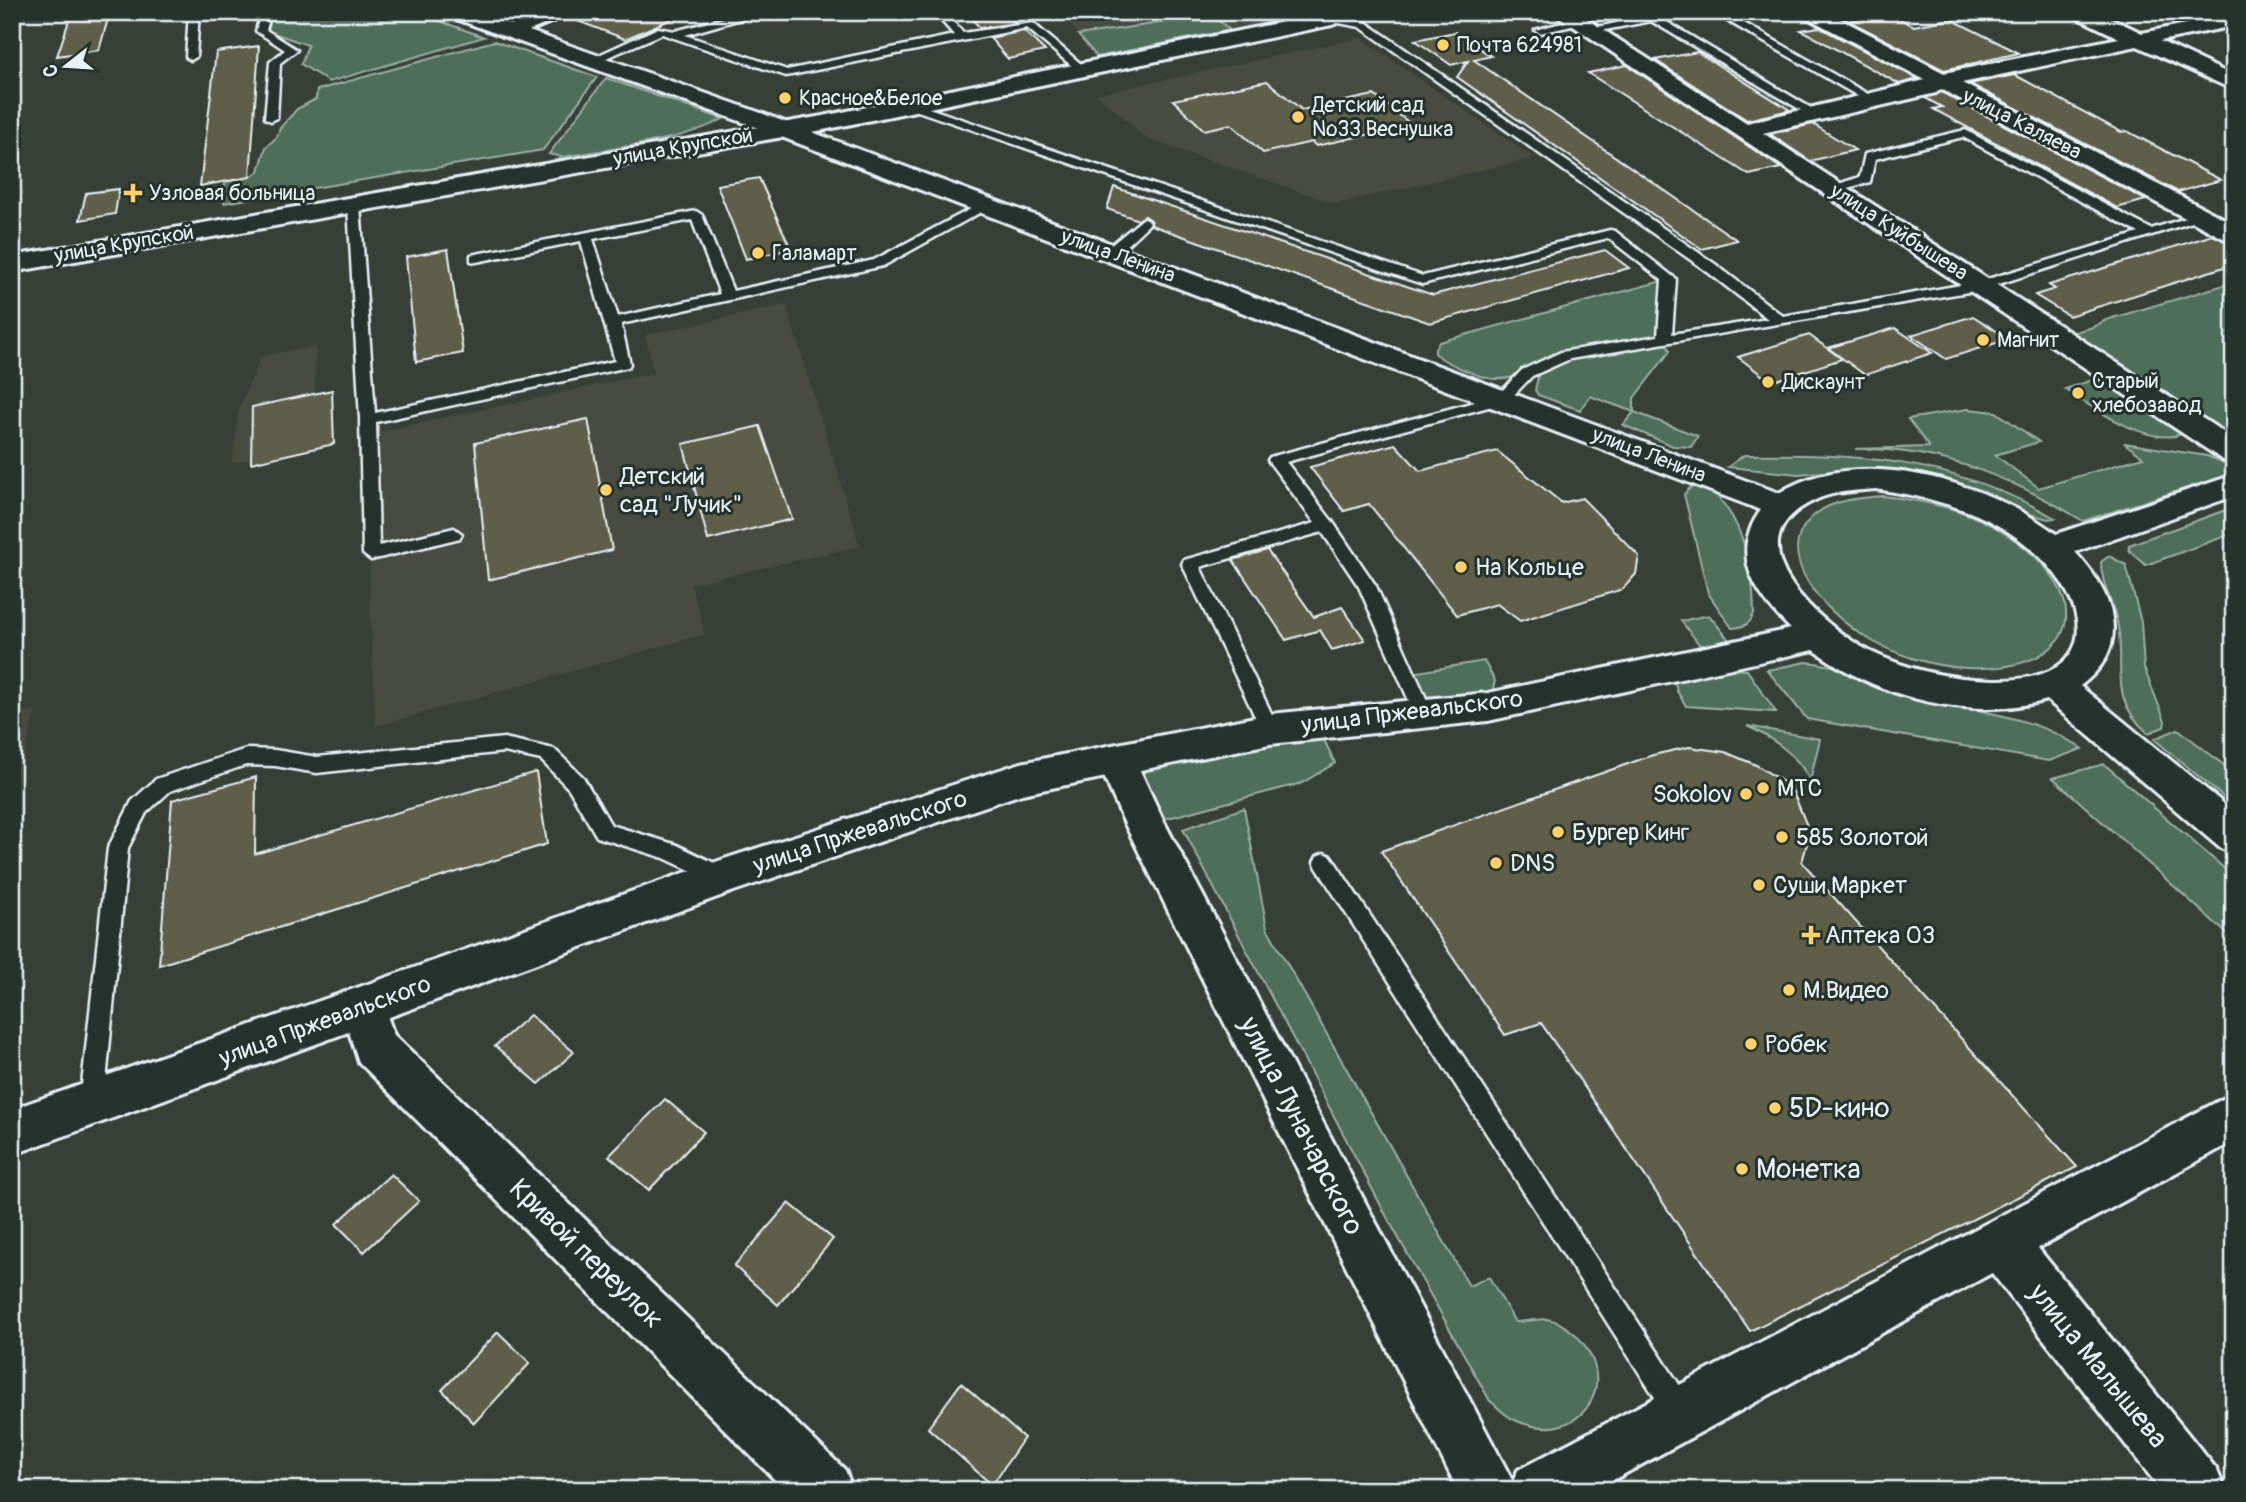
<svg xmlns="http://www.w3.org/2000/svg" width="2246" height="1502" viewBox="0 0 2246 1502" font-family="Pangolin,sans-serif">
	<rect width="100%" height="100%" fill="#374036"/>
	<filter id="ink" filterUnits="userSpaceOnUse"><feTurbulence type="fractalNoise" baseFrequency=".0143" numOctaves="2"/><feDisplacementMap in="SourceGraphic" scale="14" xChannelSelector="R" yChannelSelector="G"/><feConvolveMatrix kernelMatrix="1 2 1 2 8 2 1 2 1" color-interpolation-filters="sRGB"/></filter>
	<g filter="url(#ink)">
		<g fill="#464c40">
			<polygon points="1060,12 1318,12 1097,57"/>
			<polygon points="1361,38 1534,158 1336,204 1147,139 1097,94"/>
			<polygon points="786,305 860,546 691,584 705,634 376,726 370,610 369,434 654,373 645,335"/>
			<polygon points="316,346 313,444 232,463 239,409 261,356"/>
			<polygon points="35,711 12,809 12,712"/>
		</g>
		<g fill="#4e6e58" stroke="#9bb0a8" stroke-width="2">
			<polygon points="273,12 415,12 484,37 329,82 301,64 308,45 268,31"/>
			<polygon points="1207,16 1213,16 1230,30 1097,57 1078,35"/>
			<polygon points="494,41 597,77 543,150 224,203 225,182 250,177 259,171 266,147 277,137 280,128 297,109 316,99 317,90"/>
			<path d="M606,78l117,41c-41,23 -113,29 -161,38l-13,-3z"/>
			<path d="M1669,279l-4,60 5,12 -36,47v14l64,24 -7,11 -18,-1 -50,-21 11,-13 -44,-16 -10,14 -42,-15 -3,-5 3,-13c-16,-6 -27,3 -43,2 -12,0 -53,-17 -60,-26v-5l4,-6z"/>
			<polygon points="2234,282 2234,445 2064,335 2093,327 2106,320"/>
			<path d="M2104,376l80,57c-33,16 -93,-26 -119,-44z"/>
			<path d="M1968,409l28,3 43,30 -44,13 44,33 104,-31 -19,-14 83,13 26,10 1,7 -151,48c-70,-43 -145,-74 -228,-72l74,-2 -21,-28z"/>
			<path d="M1744,455c115,-2 209,4 311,63l-7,1 -19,-5 -50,-23 -56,-17 -64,-5 -61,5 -70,-7z"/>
			<path d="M1697,481c45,25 56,84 57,132 -4,12 -10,14 -22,15l-24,-35 -24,-99z"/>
			<path d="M1883,496c44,5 89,14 126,40 90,61 72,137 -42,132 -35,-1 -75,-14 -105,-33 -37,-24 -96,-83 -45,-122 18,-14 45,-15 66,-17z"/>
			<polygon points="2234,507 2234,533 2146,565 2129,550 2129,545"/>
			<path d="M2109,556l17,9 15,57 3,46 21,53 -1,6 -16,6c-42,-37 -21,-67 -31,-112 -5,-20 -16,-38 -16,-59z"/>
			<polygon points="1709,615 1738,651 1710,658 1681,621"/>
			<polygon points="1484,661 1495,681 1488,707 1424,714 1406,674"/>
			<path d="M1806,662c47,4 90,26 135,39 49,14 98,17 141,48l-33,12 -242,-42 -40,-49z"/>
			<polygon points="1671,667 1747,670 1776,712 1686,706 1677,691"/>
			<polygon points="1317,725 1335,763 1302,783 1145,824 1116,760"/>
			<path d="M1747,726l73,13 -10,42c-12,-26 -37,-43 -63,-55z"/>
			<polygon points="2178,729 2234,773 2234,806 2154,739"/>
			<polygon points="2104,764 2234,877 2234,940 2053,778"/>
			<path d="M1244,808l23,120 202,358 20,-9 26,45c10,0 22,-3 32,-3 10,1 21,9 28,15 52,52 0,118 -64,84 -8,-4 -14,-12 -21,-17l-102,-182 -205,-390z"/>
		</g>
		<g fill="#5f5f4a" stroke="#e8f1f8" stroke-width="2">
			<polygon points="72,12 110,12 99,50 57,56"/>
			<polygon points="570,12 688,12 625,39 567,17"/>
			<polygon points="966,12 1005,12 1016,23 980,28"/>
			<polygon points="1888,13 1914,26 1951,19 2019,53 1944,70 1849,21"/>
			<polygon points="1819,27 1918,79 1899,84 1801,30"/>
			<polygon points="1024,31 1045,51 1008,59 990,38"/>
			<polygon points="1455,32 1491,56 1474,60 1737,240 1702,249 1457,77 1468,61 1451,65 1415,40"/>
			<polygon points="259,46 250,177 200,186 216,52"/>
			<polygon points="1697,52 1790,110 1747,120 1655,60"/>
			<polygon points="1627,65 1781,168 1749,175 1588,73"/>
			<polygon points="2015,75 2121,132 2127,131 2221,180 2178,192 1970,84"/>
			<polygon points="1267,81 1302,110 1374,95 1412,125 1316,146 1312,142 1263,153 1231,124 1204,130 1173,100"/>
			<polygon points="1941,92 2146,200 2117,208 1933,109 1942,107 1925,98"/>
			<polygon points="1813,124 1855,150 1810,161 1770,134"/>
			<polygon points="759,178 791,249 746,259 717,185"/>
			<polygon points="1114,187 1433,295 1605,250 1629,268 1430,323 1151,225 1151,220 1145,216 1138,220 1107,209"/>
			<polygon points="119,189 115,214 80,220 86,193"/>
			<polygon points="2213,235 2234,244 2234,264 2069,316 2035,295 2055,289 2049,285"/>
			<polygon points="448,249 463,353 416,362 406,257"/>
			<polygon points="1973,316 2009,339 1946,359 1911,335"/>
			<polygon points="1895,328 1932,353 1865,375 1828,348"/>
			<polygon points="1809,335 1842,359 1771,382 1738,357"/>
			<polygon points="332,390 334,444 251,463 252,407"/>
			<polygon points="588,419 612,550 488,580 475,443"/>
			<polygon points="760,426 792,519 708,540 683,444"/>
			<polygon points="1395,444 1420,471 1497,451 1562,503 1582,498 1639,556 1636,574 1623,589 1520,621 1497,604 1457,615 1369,504 1344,511 1310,467"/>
			<polygon points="1267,550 1314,617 1342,607 1365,640 1332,650 1320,630 1286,640 1233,560"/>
			<polygon points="1689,747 1725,752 1756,765 1791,787 1810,833 1802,862 2077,1167 1750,1331 1541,1023 1505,1035 1381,851 1653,755"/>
			<polygon points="536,772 547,844 159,965 172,800 256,777 255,854"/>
			<polygon points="530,1015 574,1052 539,1084 495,1046"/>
			<polygon points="665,1099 704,1132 649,1190 609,1156"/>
			<polygon points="391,1174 419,1201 364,1252 336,1224"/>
			<polygon points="789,1203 833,1239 778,1305 734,1266"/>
			<polygon points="498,1332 530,1363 474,1423 442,1390"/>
			<polygon points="961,1383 1024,1438 992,1485 928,1428"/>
		</g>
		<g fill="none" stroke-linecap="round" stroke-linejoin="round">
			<defs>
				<g id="service">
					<polygon points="189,12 199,12 196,57 191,60 186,57"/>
					<polygon points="261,12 271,12 266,30 297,50 280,63 277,118 271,121 265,118 270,62 285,50 256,31"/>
					<polygon points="747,12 765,12 685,35 787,70 954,35 934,12 945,12 963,33 1033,23 1088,70 1079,72 1027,28 786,76 662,34 597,62 588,60 658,28 675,31"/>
					<polygon points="1664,12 1685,12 1662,19 1821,114 1811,116 1651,21 1590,33 1585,30"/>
					<polygon points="1712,12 1725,12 1880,101 1870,103"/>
					<polygon points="1332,16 1367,23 1715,264 1783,316 1978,282 2139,233 1963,137 1875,159 1870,182 1832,192 1826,188 1860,177 1865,154 1965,130 2151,229 2202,213 2208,217 1980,290 1570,359 1532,376 1507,402 1286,462 1332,521 1376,586 1433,714 1431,719 1417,719 1359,587 1322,532 1200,567 1279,729 1277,734 1270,736 1263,734 1261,729 1182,564 1184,560 1315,523 1270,463 1268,460 1270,457 1497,396 1522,370 1561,352 1658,336 1662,280 1608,238 1422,284 906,107 906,103 914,103 1423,276 1610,230 1615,231 1676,279 1672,334 1768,319 1705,270 1360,27 1328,21 1328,17"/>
					<polygon points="1577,19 1582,22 1581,24 1540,33 1535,30"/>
					<path d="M354,201l6,4 15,208 240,-52 -34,-120 -105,21 -5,-1v-6l225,-44 6,4 31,76 141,-31 108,-57 4,-1 6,4 -109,60 -262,58 9,40 -2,3 -252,55 3,124 75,-18 8,6 -2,4 -89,22 -8,-6 -3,-135 -12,-214zM692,220l28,74 -102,23 -25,-78z"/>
					<polygon points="1144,218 1150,222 1148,225 1115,256 1105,256 1105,250"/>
					<polygon points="504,738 554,749 583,777 611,825 677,845 731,871 734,877 731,883 724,886 664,858 597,837 569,789 541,760 504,752 317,773 275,766 246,765 170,791 146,813 128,848 104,1103 100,1111 92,1114 84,1111 80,1103 108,848 132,801 156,779 246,749 275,750 317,757"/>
					<polygon points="1324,853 1331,856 1690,1401 1694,1411 1690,1421 1680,1425 1670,1421 1317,868 1314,862 1317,856"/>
				</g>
				<g id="minor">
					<polygon points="540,12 568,12 565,16 517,36 503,36 500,32 503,28"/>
					<polygon points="1331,12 1359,12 1356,16 1332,25 823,130 12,272 12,256 823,116"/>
					<polygon points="1552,12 1576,12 1747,123 1925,80 1804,16 1801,12 1827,12 1944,73 2119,38 2074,16 2071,12 2098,12 2142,33 2234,14 2234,26 2160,41 2234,76 2234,90 2137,46 1962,83 2234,224 2234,242 2225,239 1941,89 1936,93 1763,133 2234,439 2234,463 2223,460"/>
					<polygon points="1116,745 1130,749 1163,820 1513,1482 1518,1470 2234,1093 2234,1141 2038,1248 2217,1470 2225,1490 2161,1490 1992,1273 1595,1490 1458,1490 1125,824 1097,760 1102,749"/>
					<polygon points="363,988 379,994 394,1035 845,1470 853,1490 785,1490 359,1062 341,1008 347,994"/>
				</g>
				<path id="tertiary" d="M445,12h30l286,101 1018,380c78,-50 209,-11 277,41l178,-59v21l-159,56c39,42 59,94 5,134l154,126v41l-14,-5 -173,-148c-77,22 -171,-3 -233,-50l-326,71 -218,23 -248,50 -288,97 -722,264v-46l712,-250 297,-96 249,-49 218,-21 303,-64c-35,-34 -63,-74 -30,-119l-1016,-387 -297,-107zM1875,489c50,7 102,19 144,50 72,53 93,143 -25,141 -43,-1 -84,-9 -123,-28 -49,-25 -145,-109 -58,-151 19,-10 41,-10 62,-12z"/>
			</defs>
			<use href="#service" stroke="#e8f1f8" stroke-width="5"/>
			<use href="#minor" stroke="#e8f1f8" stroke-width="6"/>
			<use href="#tertiary" stroke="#e8f1f8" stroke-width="6"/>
			<use href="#service" fill="#26332d" fill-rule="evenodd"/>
			<use href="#minor" fill="#26332d" fill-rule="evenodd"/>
			<use href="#tertiary" fill="#26332d" fill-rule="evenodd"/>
		</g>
	</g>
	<g fill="#ffd166" stroke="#26332d" stroke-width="2.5">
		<circle cx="1443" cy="45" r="7"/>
		<circle cx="785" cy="98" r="7"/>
		<circle cx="1298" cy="117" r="7"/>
		<path d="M129.5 182.5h7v7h7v7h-7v7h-7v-7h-7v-7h7z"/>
		<circle cx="758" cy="253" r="7"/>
		<circle cx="1983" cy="340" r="7"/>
		<circle cx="1768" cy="382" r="7"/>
		<circle cx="2078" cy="393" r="7"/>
		<circle cx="606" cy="490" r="7"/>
		<circle cx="1461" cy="567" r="7"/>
		<circle cx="1763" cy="788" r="7"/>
		<circle cx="1746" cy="794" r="7"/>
		<circle cx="1558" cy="832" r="7"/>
		<circle cx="1782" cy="837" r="7"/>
		<circle cx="1496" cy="863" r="7"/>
		<circle cx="1759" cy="885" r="7"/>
		<path d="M1807.5 924.5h7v7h7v7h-7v7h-7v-7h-7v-7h7z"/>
		<circle cx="1789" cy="990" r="7"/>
		<circle cx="1751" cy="1044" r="7"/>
		<circle cx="1775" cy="1108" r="7"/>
		<circle cx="1742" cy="1169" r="7"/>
	</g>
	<g text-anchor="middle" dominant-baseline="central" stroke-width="6" stroke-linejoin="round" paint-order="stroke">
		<g font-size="21" fill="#e8f1f8" stroke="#26332d" text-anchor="start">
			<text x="1457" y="45">Почта 624981</text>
			<text x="799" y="98">Красное&amp;Белое</text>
			<text x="1312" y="105">Детский сад<tspan x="1312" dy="24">№33 Веснушка</tspan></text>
			<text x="149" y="193">Узловая больница</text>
			<text x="772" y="253">Галамарт</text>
			<text x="1997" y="340">Магнит</text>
			<text x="2092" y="381">Старый<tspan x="2092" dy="24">хлебозавод</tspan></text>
			<text x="1782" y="382">Дискаунт</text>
		</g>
		<g font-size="21" fill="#e8f1f8" stroke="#26332d">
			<text transform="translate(2022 124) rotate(27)">улица Каляева</text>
			<text transform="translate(683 147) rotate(-10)">улица Крупской</text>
			<text transform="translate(1899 232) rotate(33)">улица Куйбышева</text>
			<text transform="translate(124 244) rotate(-10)">улица Крупской</text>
			<text transform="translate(1118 256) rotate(20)">улица Ленина</text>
			<text transform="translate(1649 455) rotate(21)">улица Ленина</text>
		</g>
		<g font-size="24" fill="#e8f1f8" stroke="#26332d" text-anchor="start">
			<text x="620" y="476">Детский<tspan x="620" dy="28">сад "Лучик"</tspan></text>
			<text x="1475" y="567">На Кольце</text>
			<text x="1777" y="788">МТС</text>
			<text x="1732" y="794" text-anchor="end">Sokolov</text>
			<text x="1572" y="832">Бургер Кинг</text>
			<text x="1796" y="837">585 Золотой</text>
			<text x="1510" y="863">DNS</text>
			<text x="1773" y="885">Суши Маркет</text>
			<text x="1825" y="935">Аптека 03</text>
			<text x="1803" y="990">М.Видео</text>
			<text x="1765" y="1044">Робек</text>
		</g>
		<g font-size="24" fill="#e8f1f8" stroke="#26332d">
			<text transform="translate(1412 712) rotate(-7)">улица Пржевальского</text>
			<text transform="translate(860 832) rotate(-18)">улица Пржевальского</text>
			<text transform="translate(325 1021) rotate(-20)">улица Пржевальского</text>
		</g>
		<g font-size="28" fill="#e8f1f8" stroke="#26332d" text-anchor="start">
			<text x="1789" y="1108">5D-кино</text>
			<text x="1756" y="1169">Монетка</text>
		</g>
		<g font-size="28" fill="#e8f1f8" stroke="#26332d">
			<text transform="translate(1301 1126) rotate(63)">улица Луначарского</text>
			<text transform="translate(586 1254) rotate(44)">Кривой переулок</text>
			<text transform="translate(2098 1366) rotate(51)">улица Малышева</text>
		</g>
	</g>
	<rect width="2246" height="1502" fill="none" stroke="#26332d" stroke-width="42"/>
	<rect x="21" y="21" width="2204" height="1460" fill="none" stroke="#e8f1f8" stroke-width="2.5" filter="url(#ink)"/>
	<g transform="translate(66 66) rotate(253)" stroke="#26332d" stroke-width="5" paint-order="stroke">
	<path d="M0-5L12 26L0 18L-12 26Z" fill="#e8f1f8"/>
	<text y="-10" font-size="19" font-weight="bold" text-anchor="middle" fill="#e8f1f8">С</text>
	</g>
</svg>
